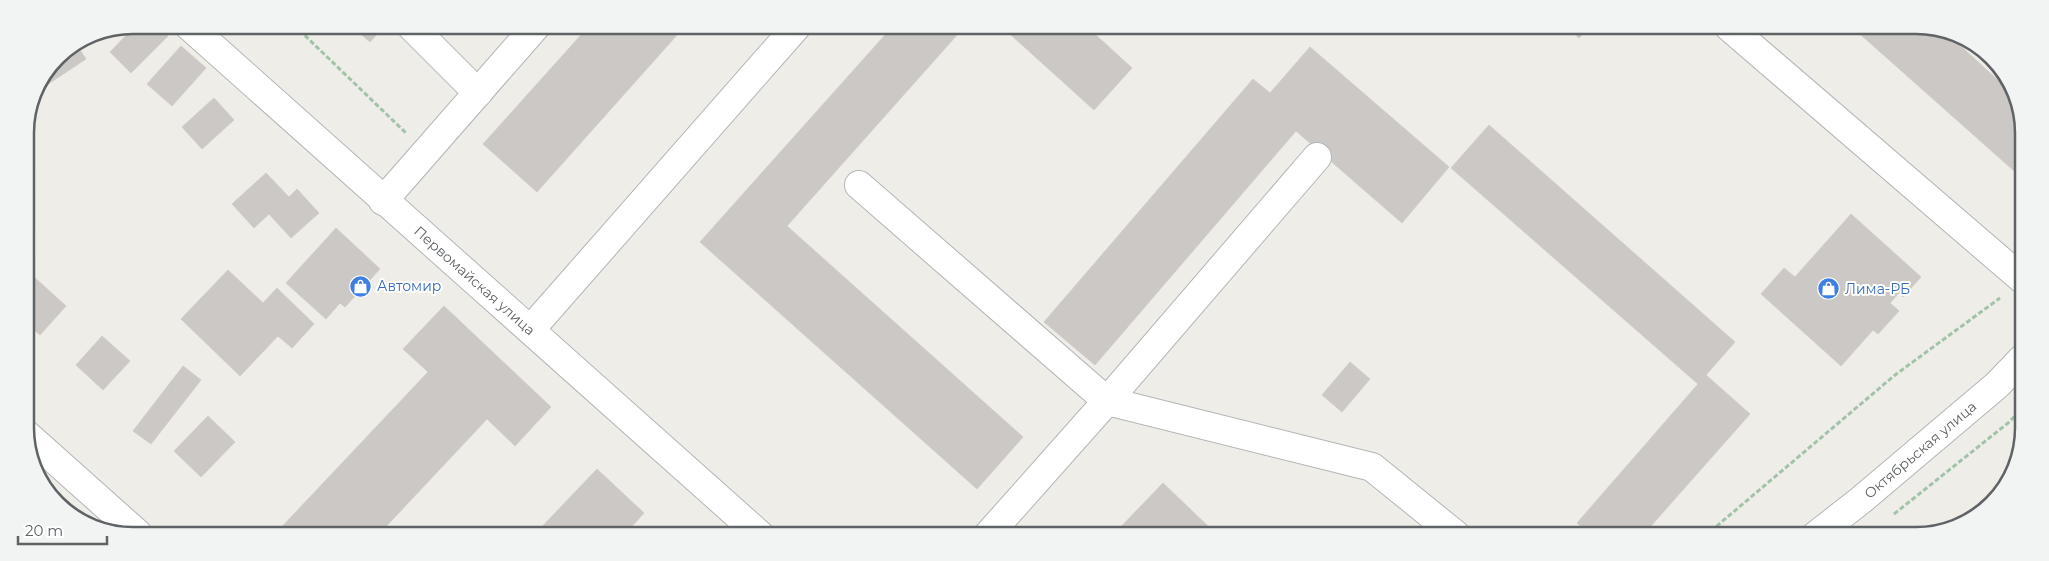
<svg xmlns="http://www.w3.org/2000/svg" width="2049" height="561" viewBox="0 0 2049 561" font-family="Montserrat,sans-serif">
	<rect width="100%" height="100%" fill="#efede8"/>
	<g fill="#cbc8c5" stroke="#d3cec7">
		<polygon points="136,25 157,25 168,36 131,73 110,52"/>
		<polygon points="350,25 385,25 370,42"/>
		<polygon points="589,26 685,26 537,192 483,144"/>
		<polygon points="893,26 965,26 787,226 1023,437 977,489 700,242"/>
		<polygon points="1001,26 1086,26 1132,68 1094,110"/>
		<polygon points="1567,27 1589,27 1579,38"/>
		<polygon points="1852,27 1938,27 1942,29 2011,92 2022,111 2022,178"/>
		<polygon points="76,44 86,59 33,94 57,56"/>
		<polygon points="181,46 206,68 172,106 147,84"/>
		<polygon points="1310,47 1449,167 1402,223 1296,131 1095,365 1044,322 1253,79 1270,93"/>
		<polygon points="214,98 234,120 202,149 182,127"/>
		<polygon points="1489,125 1735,342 1706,375 1750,414 1643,535 1591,535 1577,523 1698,384 1451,168"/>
		<polygon points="266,173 289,197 297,189 319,213 291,238 269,214 254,228 232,204"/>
		<polygon points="1851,214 1921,277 1903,297 1899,293 1890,303 1899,311 1878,334 1873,330 1841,366 1761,294 1784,268 1795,277"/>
		<polygon points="336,228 380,269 345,307 340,303 326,319 286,283"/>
		<polygon points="228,270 263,303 277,288 314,324 292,348 278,336 240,376 181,319"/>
		<polygon points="34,277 66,306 40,335 26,323 26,286"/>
		<polygon points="444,306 551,407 515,446 487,419 379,534 275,534 428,372 403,349"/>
		<polygon points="102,336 130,361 103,390 76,365"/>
		<polygon points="1350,362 1370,379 1342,412 1322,395"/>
		<polygon points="183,366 201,380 151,444 133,431"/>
		<polygon points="208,416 235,442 201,477 174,451"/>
		<polygon points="597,469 644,513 625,534 535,534"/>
		<polygon points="1163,483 1212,530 1207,535 1113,535"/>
	</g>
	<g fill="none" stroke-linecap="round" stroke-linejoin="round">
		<defs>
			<g id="minor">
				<path id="s1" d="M188,25c190,171 382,339 572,510"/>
				<polyline points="410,25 478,93"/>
				<polyline points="1729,27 2022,279"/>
				<polyline points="859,185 1107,401 1372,467 1456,535"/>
				<polyline points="383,201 537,25"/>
				<polyline points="531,329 797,26"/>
				<polyline points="27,435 138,534"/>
				<polyline points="988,535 1107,401 1317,157"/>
				<path id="s2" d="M1815,536l46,-36 136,-115 25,-26"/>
			</g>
		</defs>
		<use href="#minor" stroke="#b3b5b8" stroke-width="30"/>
		<g stroke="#a2c3a8" stroke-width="3" stroke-dasharray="5 2.5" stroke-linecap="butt">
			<polyline points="294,25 406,133"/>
			<polyline points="1894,514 2008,423 2022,409"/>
			<polyline points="1705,536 1895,375 2000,298"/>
		</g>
		<use href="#minor" stroke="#fff" stroke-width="28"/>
	</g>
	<defs>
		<symbol id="shop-disc" viewBox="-11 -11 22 22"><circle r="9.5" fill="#3f7fe0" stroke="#fff"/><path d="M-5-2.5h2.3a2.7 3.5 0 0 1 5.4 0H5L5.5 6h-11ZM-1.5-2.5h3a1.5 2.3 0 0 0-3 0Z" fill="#fff"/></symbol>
	</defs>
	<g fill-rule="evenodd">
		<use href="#shop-disc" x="348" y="274" width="25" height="25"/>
		<use href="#shop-disc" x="1816" y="276" width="25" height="25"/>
	</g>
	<g text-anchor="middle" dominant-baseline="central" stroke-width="4" stroke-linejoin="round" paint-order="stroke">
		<g font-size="14" fill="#5f6366" stroke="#fff">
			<text stroke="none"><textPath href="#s1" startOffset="384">Первомайская улица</textPath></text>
			<text stroke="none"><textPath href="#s2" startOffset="136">Октябрьская улица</textPath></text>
		</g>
		<g font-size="14" fill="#366cbe" stroke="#fff" text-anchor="start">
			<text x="377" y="286">Автомир</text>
			<text x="1845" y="289">Лима-РБ</text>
		</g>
	</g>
	<path d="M0 0H2049V561H0ZM133 34H1916A99 99 0 0 1 2015 133V428A99 99 0 0 1 1916 527H133A99 99 0 0 1 34 428V133A99 99 0 0 1 133 34Z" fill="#f2f3f3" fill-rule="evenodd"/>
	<path fill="none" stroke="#5f6366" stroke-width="2.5" d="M133 34H1916A99 99 0 0 1 2015 133V428A99 99 0 0 1 1916 527H133A99 99 0 0 1 34 428V133A99 99 0 0 1 133 34Z"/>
	<path d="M18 536v8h89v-8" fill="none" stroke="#5f6366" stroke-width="2.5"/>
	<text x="25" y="536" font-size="15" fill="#5f6366" stroke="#ffffff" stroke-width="4" paint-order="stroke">20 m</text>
</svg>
